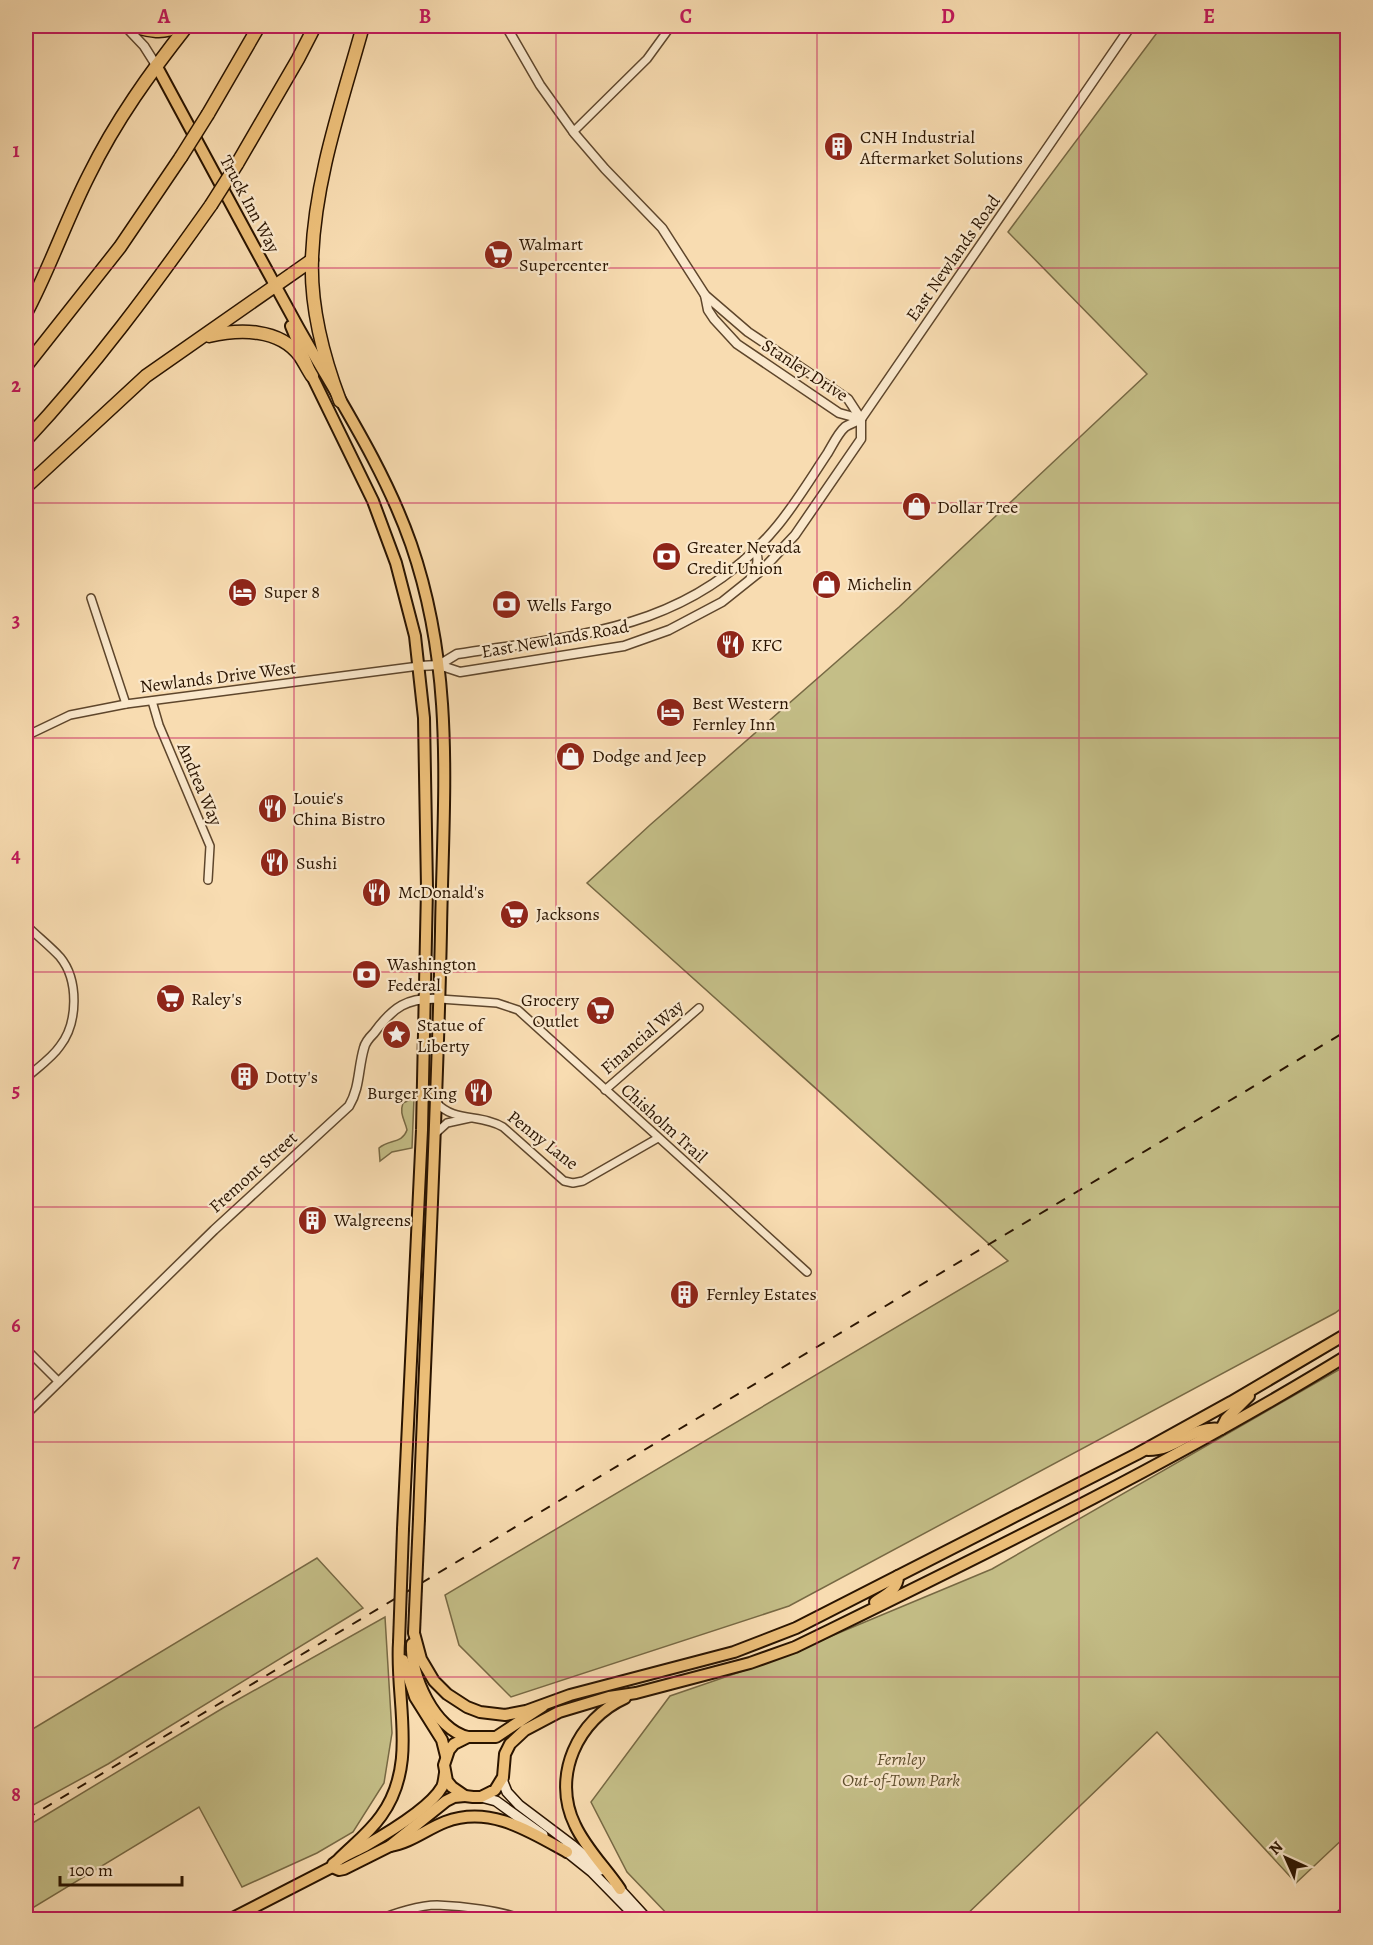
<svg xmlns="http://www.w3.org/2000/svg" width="1373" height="1945" viewBox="0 0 1373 1945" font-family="Alegreya,serif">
	<rect width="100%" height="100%" fill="#f8dcb1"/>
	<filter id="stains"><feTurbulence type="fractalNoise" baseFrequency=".00333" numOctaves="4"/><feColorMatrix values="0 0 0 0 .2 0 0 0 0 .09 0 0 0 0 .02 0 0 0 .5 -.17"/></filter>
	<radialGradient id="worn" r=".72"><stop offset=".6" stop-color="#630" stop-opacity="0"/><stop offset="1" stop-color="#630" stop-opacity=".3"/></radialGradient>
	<g fill="#c4be87" stroke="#776944" stroke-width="1.5">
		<polygon points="1162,26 1347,26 1347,1304 1335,1313 789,1606 511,1697 459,1645 445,1595 1008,1261 587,883 650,825 899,607 1147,374 1008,232"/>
		<path d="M414,1098l-2,50 -20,4 -12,9 -1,-13c10,-9 23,-4 28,-18 -2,-10 -8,-16 -4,-27z"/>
		<polygon points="1347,1365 1347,1835 1296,1883 1157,1732 962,1919 672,1919 627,1872 591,1802 670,1696 769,1662 992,1569"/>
		<polygon points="317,1558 363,1608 108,1764 26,1809 26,1733"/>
		<polygon points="385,1617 392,1733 384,1783 353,1832 317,1853 242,1887 199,1807 26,1912 26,1827 223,1708"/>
	</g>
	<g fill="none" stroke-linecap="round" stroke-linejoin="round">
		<defs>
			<g id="minor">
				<polyline points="573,132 647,59 671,26"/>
				<polyline points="91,598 126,704"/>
				<polyline points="152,701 159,725 210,846 208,880"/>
				<polyline points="26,736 70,715 126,704 419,666"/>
				<path d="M26,925c11,11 24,21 34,32 19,23 18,66 0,89 -8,12 -23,22 -34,32"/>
				<polyline points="440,999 497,1003 518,1010 807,1272"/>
				<polyline points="605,1090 699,1008"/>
				<path d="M437,1103c16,19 45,11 66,24l61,54 9,2 10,-2 75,-43"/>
				<polyline points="436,1133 447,1123 470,1118"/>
				<polyline points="26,1349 59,1382"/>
				<path d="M379,1920c14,-7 42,-15 58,-15 24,1 65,5 87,15"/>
				<polyline points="1346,1920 1341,1914 1348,1908"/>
			</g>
			<g id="tertiary">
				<polyline points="125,26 144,46 156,65"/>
				<polyline points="506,26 540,85 575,134 605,169 662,228 705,295 748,332 848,399 861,419"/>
				<polyline points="705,295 708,310 714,319 737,344 839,413 861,419"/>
				<path d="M751,577c6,-9 9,-17 4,-28"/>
				<polyline points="439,665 460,672 624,646 669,630 722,602 762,570 795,535 861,439 861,419"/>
				<path d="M419,666l20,-1 18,-11c123,-19 235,-24 321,-129 18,-22 33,-47 49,-71 5,-8 11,-21 18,-27 4,-3 11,-5 16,-8l270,-393"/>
				<path d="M26,1414l188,-184 135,-124c11,-18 9,-38 15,-58 1,-5 6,-11 10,-15 19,-26 33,-36 66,-34"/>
			</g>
			<g id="secondary">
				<polyline points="503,1777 503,1782 507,1792 519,1805 572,1845 601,1870"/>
				<polyline points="481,1797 496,1801 543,1835"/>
				<polyline points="562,1848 592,1872 639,1920"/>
				<polyline points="615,1884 648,1920"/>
			</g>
			<g id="primary">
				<path d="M390,1846c20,-3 37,-17 55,-24 45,-17 84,9 122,30"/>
				<polyline points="332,1867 339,1870 344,1869 390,1846 446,1801 454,1797 465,1796"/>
				<path d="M229,1920l103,-53 1,-3c9,-8 21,-12 32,-18 21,-12 65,-38 77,-59 2,-4 2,-9 3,-14"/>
			</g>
			<g id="trunk">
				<path d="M156,65c47,87 94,175 142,262 40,71 86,140 113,217 45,130 32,253 30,387 -4,196 -15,392 -22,588"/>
				<polyline points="291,326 312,376 373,501 396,563 415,636 424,718 427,888 422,1130 403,1529"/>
				<polyline points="1221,1429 1226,1419 1249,1396"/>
				<path d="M1148,1450c31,0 42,-25 73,-21"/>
				<path d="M875,1602c10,-7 23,-12 23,-26"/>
				<polyline points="414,1633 421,1659 434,1681 447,1694 467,1707 480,1712 505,1715 526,1711 570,1695 734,1652 796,1628 1137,1454 1231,1402 1348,1333"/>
				<path d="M412,1644c-2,31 23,86 56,93"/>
				<polyline points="403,1660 415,1697 442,1740 446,1756"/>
				<path d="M543,1706l-47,31h-28l-14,7 -5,6 -5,15 3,16 5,6 13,9 8,1h8l14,-7 8,-13 2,-23 5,-10 15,-14 34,-18 50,-15 27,-4 114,-30 45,-16 37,-18c175,-86 350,-172 516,-274"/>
				<path d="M339,1859c14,-14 30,-26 42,-43 38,-52 14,-115 18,-174"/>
				<path d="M620,1889c-14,-21 -34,-40 -45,-64 -24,-49 3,-106 50,-127"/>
			</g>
			<g id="motorway">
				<path d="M132,26c15,4 31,9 45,0"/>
				<polyline points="208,114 259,26"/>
				<polyline points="237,164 298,59 315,26"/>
				<path d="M26,313c24,-45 40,-93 63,-138 27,-55 61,-102 98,-149"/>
				<path d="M209,336c30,-7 70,-8 91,20 4,6 8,14 12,20"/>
				<polyline points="26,366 120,247 181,157"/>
				<path d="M340,401c-17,-45 -30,-94 -28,-143 3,-80 30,-156 51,-232"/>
				<path d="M26,440c68,-73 127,-153 185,-235"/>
				<polyline points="26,487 146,376 312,260"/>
			</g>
		</defs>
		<use href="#minor" stroke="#5e462c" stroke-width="10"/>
		<use href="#tertiary" stroke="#5e462c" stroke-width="11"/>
		<use href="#secondary" stroke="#2a1400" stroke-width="12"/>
		<use href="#primary" stroke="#2a1400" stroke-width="14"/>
		<use href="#trunk" stroke="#2a1400" stroke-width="14"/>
		<use href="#motorway" stroke="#2a1400" stroke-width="15"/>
		<use href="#minor" stroke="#fae8cc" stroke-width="7"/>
		<use href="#tertiary" stroke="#fae8cc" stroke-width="8"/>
		<use href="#secondary" stroke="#fae8cc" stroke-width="9"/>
		<use href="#primary" stroke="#ecbe78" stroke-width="10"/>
		<use href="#trunk" stroke="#ecbe78" stroke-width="10"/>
		<use href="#motorway" stroke="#ecbe78" stroke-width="12"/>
		<polyline stroke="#2a1400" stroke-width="2" stroke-dasharray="10 10" stroke-linecap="butt" points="26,1819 1348,1030"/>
		<defs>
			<g id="trunk-bridge">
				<polyline points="414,1633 419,1519"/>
				<polyline points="399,1642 403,1529"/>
			</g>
			<g id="motorway-bridge">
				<polyline points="181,157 208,114"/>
				<polyline points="211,205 237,164"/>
			</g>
		</defs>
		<use href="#trunk-bridge" stroke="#2a1400" stroke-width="14" stroke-linecap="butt"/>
		<use href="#motorway-bridge" stroke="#2a1400" stroke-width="15" stroke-linecap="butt"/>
		<use href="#trunk-bridge" stroke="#ecbe78" stroke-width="10"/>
		<use href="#motorway-bridge" stroke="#ecbe78" stroke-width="12"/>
	</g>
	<path fill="none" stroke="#c2185b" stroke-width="1.5" stroke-opacity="0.55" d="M294,26v1894M556,26v1894M817,26v1894M1079,26v1894M26,268h1322M26,503h1322M26,738h1322M26,972h1322M26,1207h1322M26,1442h1322M26,1677h1322"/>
	<defs>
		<symbol id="building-disc" viewBox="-11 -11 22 22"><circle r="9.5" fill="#8f2418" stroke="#fae8cc"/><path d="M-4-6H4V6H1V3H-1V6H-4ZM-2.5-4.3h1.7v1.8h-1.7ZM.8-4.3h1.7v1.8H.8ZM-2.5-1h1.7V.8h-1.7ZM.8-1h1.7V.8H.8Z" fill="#fff"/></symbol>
		<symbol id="supermarket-disc" viewBox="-11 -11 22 22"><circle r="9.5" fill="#8f2418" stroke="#fae8cc"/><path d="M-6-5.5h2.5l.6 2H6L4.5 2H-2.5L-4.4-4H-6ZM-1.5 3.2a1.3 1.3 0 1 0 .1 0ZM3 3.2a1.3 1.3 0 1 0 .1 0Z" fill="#fff"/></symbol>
		<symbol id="shop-disc" viewBox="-11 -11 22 22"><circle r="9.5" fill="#8f2418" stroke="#fae8cc"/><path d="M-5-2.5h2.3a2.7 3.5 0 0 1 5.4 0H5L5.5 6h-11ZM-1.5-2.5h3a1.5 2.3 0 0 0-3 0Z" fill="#fff"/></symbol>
		<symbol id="bank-disc" viewBox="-11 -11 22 22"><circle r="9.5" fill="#8f2418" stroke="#fae8cc"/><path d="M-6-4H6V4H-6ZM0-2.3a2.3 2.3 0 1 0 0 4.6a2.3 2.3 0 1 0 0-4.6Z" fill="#fff"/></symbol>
		<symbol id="hotel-disc" viewBox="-11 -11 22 22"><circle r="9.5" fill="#8f2418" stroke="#fae8cc"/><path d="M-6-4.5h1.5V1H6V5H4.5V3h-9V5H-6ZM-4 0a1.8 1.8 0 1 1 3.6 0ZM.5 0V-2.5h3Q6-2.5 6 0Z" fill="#fff"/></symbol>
		<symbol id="restaurant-disc" viewBox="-11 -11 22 22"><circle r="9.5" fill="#8f2418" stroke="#fae8cc"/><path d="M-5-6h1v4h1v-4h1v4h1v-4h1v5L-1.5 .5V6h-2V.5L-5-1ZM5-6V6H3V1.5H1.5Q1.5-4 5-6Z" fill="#fff"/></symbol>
		<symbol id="sight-disc" viewBox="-11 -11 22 22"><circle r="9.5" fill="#8f2418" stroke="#fae8cc"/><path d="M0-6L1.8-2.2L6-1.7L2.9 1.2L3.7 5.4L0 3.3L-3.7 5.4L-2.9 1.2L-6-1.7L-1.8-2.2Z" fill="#fff"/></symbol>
	</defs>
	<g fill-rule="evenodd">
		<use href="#building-disc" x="822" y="130" width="33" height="33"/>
		<use href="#supermarket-disc" x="482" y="238" width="33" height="33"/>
		<use href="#shop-disc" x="900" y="490" width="33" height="33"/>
		<use href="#bank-disc" x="650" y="540" width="33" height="33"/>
		<use href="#shop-disc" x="810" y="568" width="33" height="33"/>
		<use href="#hotel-disc" x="226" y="576" width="33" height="33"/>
		<use href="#bank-disc" x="490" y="588" width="33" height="33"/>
		<use href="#restaurant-disc" x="714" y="628" width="33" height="33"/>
		<use href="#hotel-disc" x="654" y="696" width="33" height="33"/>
		<use href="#shop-disc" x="554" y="740" width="33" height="33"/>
		<use href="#restaurant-disc" x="256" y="792" width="33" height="33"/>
		<use href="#restaurant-disc" x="258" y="846" width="33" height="33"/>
		<use href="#restaurant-disc" x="360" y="876" width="33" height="33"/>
		<use href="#supermarket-disc" x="498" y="898" width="33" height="33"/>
		<use href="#bank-disc" x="350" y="958" width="33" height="33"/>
		<use href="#supermarket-disc" x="154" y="982" width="33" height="33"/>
		<use href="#supermarket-disc" x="584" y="994" width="33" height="33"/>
		<use href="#sight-disc" x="380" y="1018" width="33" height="33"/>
		<use href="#building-disc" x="228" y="1060" width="33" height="33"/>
		<use href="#restaurant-disc" x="462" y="1076" width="33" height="33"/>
		<use href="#building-disc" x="296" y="1204" width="33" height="33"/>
		<use href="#building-disc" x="668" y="1278" width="33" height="33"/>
	</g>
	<g text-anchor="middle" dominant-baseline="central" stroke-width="4.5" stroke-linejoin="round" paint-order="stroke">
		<g font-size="18" fill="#2a1400" stroke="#fae8cc" text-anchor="start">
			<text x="860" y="137">CNH Industrial<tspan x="860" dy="21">Aftermarket Solutions</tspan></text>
			<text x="519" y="244">Walmart<tspan x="519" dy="21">Supercenter</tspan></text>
			<text x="937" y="507">Dollar Tree</text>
			<text x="687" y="547">Greater Nevada<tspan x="687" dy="21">Credit Union</tspan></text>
			<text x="847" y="584">Michelin</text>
			<text x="264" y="592">Super 8</text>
			<text x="527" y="605">Wells Fargo</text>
			<text x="751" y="645">KFC</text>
			<text x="692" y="703">Best Western<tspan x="692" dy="21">Fernley Inn</tspan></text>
			<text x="592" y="756">Dodge and Jeep</text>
			<text x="293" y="798">Louie's<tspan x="293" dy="21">China Bistro</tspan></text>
			<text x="296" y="863">Sushi</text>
			<text x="398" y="892">McDonald's</text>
			<text x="536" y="914">Jacksons</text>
			<text x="387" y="964">Washington<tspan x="387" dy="21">Federal</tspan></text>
			<text x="191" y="999">Raley's</text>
			<text x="579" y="1000" text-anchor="end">Grocery<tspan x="579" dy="21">Outlet</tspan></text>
			<text x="417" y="1025">Statue of<tspan x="417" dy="21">Liberty</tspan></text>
			<text x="265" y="1077">Dotty's</text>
			<text x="457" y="1093" text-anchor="end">Burger King</text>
			<text x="334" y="1220">Walgreens</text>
			<text x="706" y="1294">Fernley Estates</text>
		</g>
		<g font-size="18" fill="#2a1400" stroke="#fae8cc">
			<text transform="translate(250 204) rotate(62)">Truck Inn Way</text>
			<text transform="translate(953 258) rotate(-55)">East Newlands Road</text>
			<text transform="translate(805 370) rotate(33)">Stanley Drive</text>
			<text transform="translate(555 639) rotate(-10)">East Newlands Road</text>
			<text transform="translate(218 677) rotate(-7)">Newlands Drive West</text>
			<text transform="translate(200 784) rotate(67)">Andrea Way</text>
			<text transform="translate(642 1037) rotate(-41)">Financial Way</text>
			<text transform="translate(664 1123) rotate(42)">Chisholm Trail</text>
			<text transform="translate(543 1140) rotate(38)">Penny Lane</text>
			<text transform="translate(253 1172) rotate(-42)">Fremont Street</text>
		</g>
		<g font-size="18" font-style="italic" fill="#60502f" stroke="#fae8cc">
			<text x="901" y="1759">Fernley<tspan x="901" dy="21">Out-of-Town Park</tspan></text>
		</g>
	</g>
	<rect width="1373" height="1945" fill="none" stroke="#f8dcb1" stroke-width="66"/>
	<g transform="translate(1286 1858) rotate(315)" stroke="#fae8cc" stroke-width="4.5" paint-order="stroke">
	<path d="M0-4.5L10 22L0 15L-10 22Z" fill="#2a1400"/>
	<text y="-9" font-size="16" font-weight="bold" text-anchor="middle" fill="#2a1400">N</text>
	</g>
	<path d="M60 1876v9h122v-9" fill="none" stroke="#2a1400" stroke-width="3"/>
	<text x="69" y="1876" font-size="18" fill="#2a1400" stroke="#fae8cc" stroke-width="4.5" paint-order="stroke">100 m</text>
	<rect x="33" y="33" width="1307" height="1879" fill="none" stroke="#c2185b" stroke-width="2"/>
	<g font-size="20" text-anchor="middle" font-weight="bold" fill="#c2185b">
		<text x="164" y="23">A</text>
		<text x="425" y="23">B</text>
		<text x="686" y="23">C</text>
		<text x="948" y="23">D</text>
		<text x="1209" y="23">E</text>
		<text x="16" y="157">1</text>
		<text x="16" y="392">2</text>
		<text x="16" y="627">3</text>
		<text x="16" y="862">4</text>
		<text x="16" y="1097">5</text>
		<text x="16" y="1332">6</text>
		<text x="16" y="1567">7</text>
		<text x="16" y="1801">8</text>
	</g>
	<rect width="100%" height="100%" filter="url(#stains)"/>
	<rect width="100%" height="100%" fill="url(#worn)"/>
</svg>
